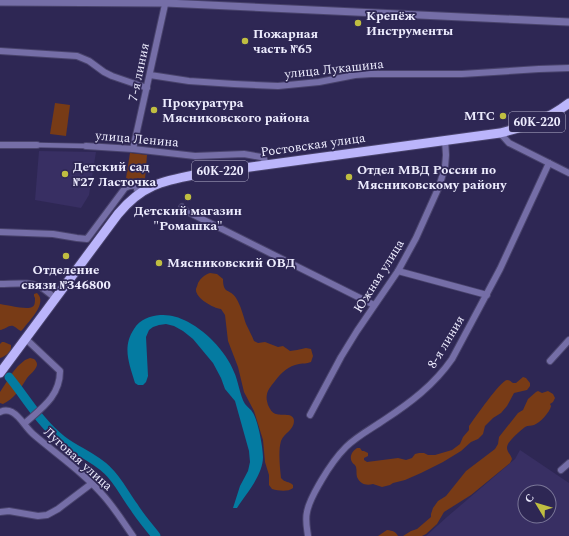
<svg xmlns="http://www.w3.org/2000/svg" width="569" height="536" viewBox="0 0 569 536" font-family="Spectral,serif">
	<rect width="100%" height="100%" fill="#2e2754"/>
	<g fill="#382f63" fill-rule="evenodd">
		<polygon points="39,151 96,152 89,195 81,208 35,200"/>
		<path d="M520,450l49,33v53h-143l21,-19 68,-58zM525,492h24v24h-24z"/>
	</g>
	<g fill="#783b16">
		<polygon points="55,103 70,105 66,136 50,134"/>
		<path d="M130,153l17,2 -2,24c-7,2 -13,3 -19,-1z"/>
		<path d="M210,273l7,1 6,5c0,16 7,9 13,19 5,8 7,17 10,26 3,6 6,12 8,17l4,2 7,-1 13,5 5,-1 7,5 7,-1 9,-2 5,1 2,7 -2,6c-5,2 -7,1 -12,2 -11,2 -17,8 -24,17 -3,4 -7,8 -8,13 -1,5 0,7 1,11 2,4 4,8 8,9 5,2 18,-2 18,7 0,9 -10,12 -13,20 -3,10 -1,27 0,37 4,5 8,3 12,7v3c-5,4 -14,3 -21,1l-3,-4v-10l-4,-13 -2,-22 -9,-29 -10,-19 -6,-25 -10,-26 -3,-26 -4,-6c-8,-1 -26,-11 -25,-20 0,0 2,-5 2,-6 3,-5 6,-8 12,-10z"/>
		<path d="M37,293c11,10 -8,28 -14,36l-2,2c-3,-1 -4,-3 -6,-4 -5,-4 -9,2 -15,3v-26c7,1 27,6 32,3 3,-1 3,-5 3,-9l-1,-2v-2z"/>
		<path d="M2,342h2l7,3c1,7 -5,11 -11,13v-14z"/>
		<path d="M30,358l4,1c2,2 3,3 3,6 -1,5 -7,9 -10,13 -6,10 -13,21 -24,26l-3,-1v-11l13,-20 5,-6 7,-6z"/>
		<path d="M523,377l3,1 4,5v3l-3,4 -13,3 -7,13 -6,7 -8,5 -8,8 -2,8 -5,5 -7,3 -10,9 -18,11 -22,11 -16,7 -12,3 -3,2 -8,2 -9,-3c-7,2 -13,0 -16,-7 -1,-3 0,-7 -1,-10 -1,-3 -2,-2 -4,-5 -3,-5 0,-11 5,-14h3l2,3h2l4,2v3l-4,2v2l3,2 31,-4 8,2 6,-2 3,-4 4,-1h5l4,2h7l17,-5 8,-6 3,-7 6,-7v-4c6,-8 31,-45 38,-46 3,0 4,2 6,3h3z"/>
		<path d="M538,391l4,2 6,-2 5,3 2,4 -2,4 -3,2 1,2c-1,6 -11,17 -17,19 -3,1 -6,0 -9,2 -5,4 -10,8 -14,13 -2,2 -4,5 -4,8 0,4 4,7 5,11l-2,4 -39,32 -27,17 -7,12 -11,10 -4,2h-19l8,-5 6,-2 14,-12v-3l2,-6 5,-7 8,-5 20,-25 29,-22 3,-5 1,-7 19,-24 5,-3 5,-11 8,-7z"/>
		<path d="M387,530c6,1 8,1 11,6h-20z"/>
	</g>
	<path fill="#047ba1" d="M160,315c9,0 16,1 24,5 20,9 42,31 50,52 4,8 6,24 11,32 2,3 6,5 8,9 5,8 10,34 10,44 0,18 -17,37 -26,51h-4l7,-22 8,-15 2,-9 -1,-11 -14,-50 -10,-12 -4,-11 -8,-15 -20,-24 -10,-8 -9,-5 -8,-2 -7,1 -6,2 -4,3 -3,7 2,39 -2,6 -3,3h-5l-3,-2c-6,-20 -13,-36 -1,-54 6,-10 16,-13 26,-14z"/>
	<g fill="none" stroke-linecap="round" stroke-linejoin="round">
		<path stroke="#047ba1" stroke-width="9" d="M9,377c18,22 31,46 53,63 14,11 32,17 45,30 11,10 18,25 27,37 6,10 15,20 22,29"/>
		<defs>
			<polyline id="pedestrian" points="37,145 86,146"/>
			<g id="minor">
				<polyline points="0,51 77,56 89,61 104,72 112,76 147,88"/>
				<polyline points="150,75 189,81 234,84 278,86 319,82 355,75 371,74 462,74 539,69 569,68"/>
				<polyline points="500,133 509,143 569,173"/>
				<polyline points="0,145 37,145"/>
				<polyline points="86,146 133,149 195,156 244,154 261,157 264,159 267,165"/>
				<polyline points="133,149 166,0"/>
				<polyline points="182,207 186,211 374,305"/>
				<path d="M0,232l53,2 24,4 10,1 38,-51c3,-2 6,-3 11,-2l2,7"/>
				<polyline points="398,271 487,295"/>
				<path d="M0,284c13,0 31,-3 42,4 5,3 9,7 13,10"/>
				<polyline points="550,361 569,340"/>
				<path d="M0,412c4,-2 8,-2 12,0 9,5 13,15 21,22 23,20 49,37 69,60 12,13 21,28 31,42"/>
				<polyline points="310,415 341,357 357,331 398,271 416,238 438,189 442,177 445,167 446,155 445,140"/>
				<path d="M25,423c17,-15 35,-27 35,-52l-34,-32"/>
				<polyline points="561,470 569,463"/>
				<polyline points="0,512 9,511 38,516 47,515 58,509 91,484"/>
				<path d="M308,536c-1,-8 -3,-16 -1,-24 2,-11 9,-22 14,-31 7,-12 15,-24 25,-34 11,-11 25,-18 38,-27 26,-17 50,-35 68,-61l48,-90 49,-106"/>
			</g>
			<polyline id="tertiary" points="0,2 166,3 569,22"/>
			<path id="primary" d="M0,373l118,-159c25,-30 45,-33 81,-40l301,-41c27,-7 47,-13 69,-30"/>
		</defs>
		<use href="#pedestrian" stroke="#49436c" stroke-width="6"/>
		<use href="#minor" stroke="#49436c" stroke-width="8"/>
		<use href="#tertiary" stroke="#49436c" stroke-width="9"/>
		<use href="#primary" stroke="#49436c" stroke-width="11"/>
		<use href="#pedestrian" stroke="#756ea7" stroke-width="4.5"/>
		<use href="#minor" stroke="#756ea7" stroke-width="6"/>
		<use href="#tertiary" stroke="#756ea7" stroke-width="7"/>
		<use href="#primary" stroke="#bbb5fb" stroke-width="9"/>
	</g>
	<g fill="#c0be41" stroke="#2e2754" stroke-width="1.5">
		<circle cx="358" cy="23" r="4"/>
		<circle cx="245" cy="41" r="4"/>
		<circle cx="154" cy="110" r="4"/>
		<circle cx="503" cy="116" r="4"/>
		<circle cx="65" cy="174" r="4"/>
		<circle cx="349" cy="177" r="4"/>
		<circle cx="188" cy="197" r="4"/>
		<circle cx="66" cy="256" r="4"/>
		<circle cx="159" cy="263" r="4"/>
	</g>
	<g text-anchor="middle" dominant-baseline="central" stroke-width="3.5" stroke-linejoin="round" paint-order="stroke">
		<g fill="#2e2754" stroke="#b4b1cb" stroke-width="1">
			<rect x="509" y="112" width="56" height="20" rx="3"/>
			<rect x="192" y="161" width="56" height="20" rx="3"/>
		</g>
		<g font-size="12" font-weight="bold" fill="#edecfe">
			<text x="537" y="122">60К-220</text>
			<text x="220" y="171">60К-220</text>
		</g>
		<g font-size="13" font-weight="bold" fill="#edecfe" stroke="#2e2754" text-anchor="start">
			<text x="366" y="16">Крепёж<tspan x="366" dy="15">Инструменты</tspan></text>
			<text x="253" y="34">Пожарная<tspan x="253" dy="15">часть №65</tspan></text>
			<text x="162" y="103">Прокуратура<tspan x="162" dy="15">Мясниковского района</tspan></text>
			<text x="495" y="116" text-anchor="end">МТС</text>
			<text x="73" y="167">Детский сад<tspan x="73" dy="15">№27 Ласточка</tspan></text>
			<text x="357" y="170">Отдел МВД России по<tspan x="357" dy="15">Мясниковскому району</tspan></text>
			<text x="188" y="211" text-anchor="middle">Детский магазин<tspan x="188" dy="15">"Ромашка"</tspan></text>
			<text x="167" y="263">Мясниковский ОВД</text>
			<text x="66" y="270" text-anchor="middle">Отделение<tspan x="66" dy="15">связи №346800</tspan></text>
		</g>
		<g font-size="13" fill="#edecfe" stroke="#2e2754">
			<text transform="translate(334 69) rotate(-6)">улица Лукашина</text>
			<text transform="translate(139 72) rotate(-78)">7-я линия</text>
			<text transform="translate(137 139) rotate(5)">улица Ленина</text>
			<text transform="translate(313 145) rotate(-8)">Ростовская улица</text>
			<text transform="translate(379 276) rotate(-58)">Южная улица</text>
			<text transform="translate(446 342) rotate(-59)">8-я линия</text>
			<text transform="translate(78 459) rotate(42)">Луговая улица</text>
		</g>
	</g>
	<g transform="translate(537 504) rotate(308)"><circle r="19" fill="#2e2754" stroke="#7a7698"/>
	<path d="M0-3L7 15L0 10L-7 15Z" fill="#c0be41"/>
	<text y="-6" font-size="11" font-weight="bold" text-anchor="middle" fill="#edecfe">С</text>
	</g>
</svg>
